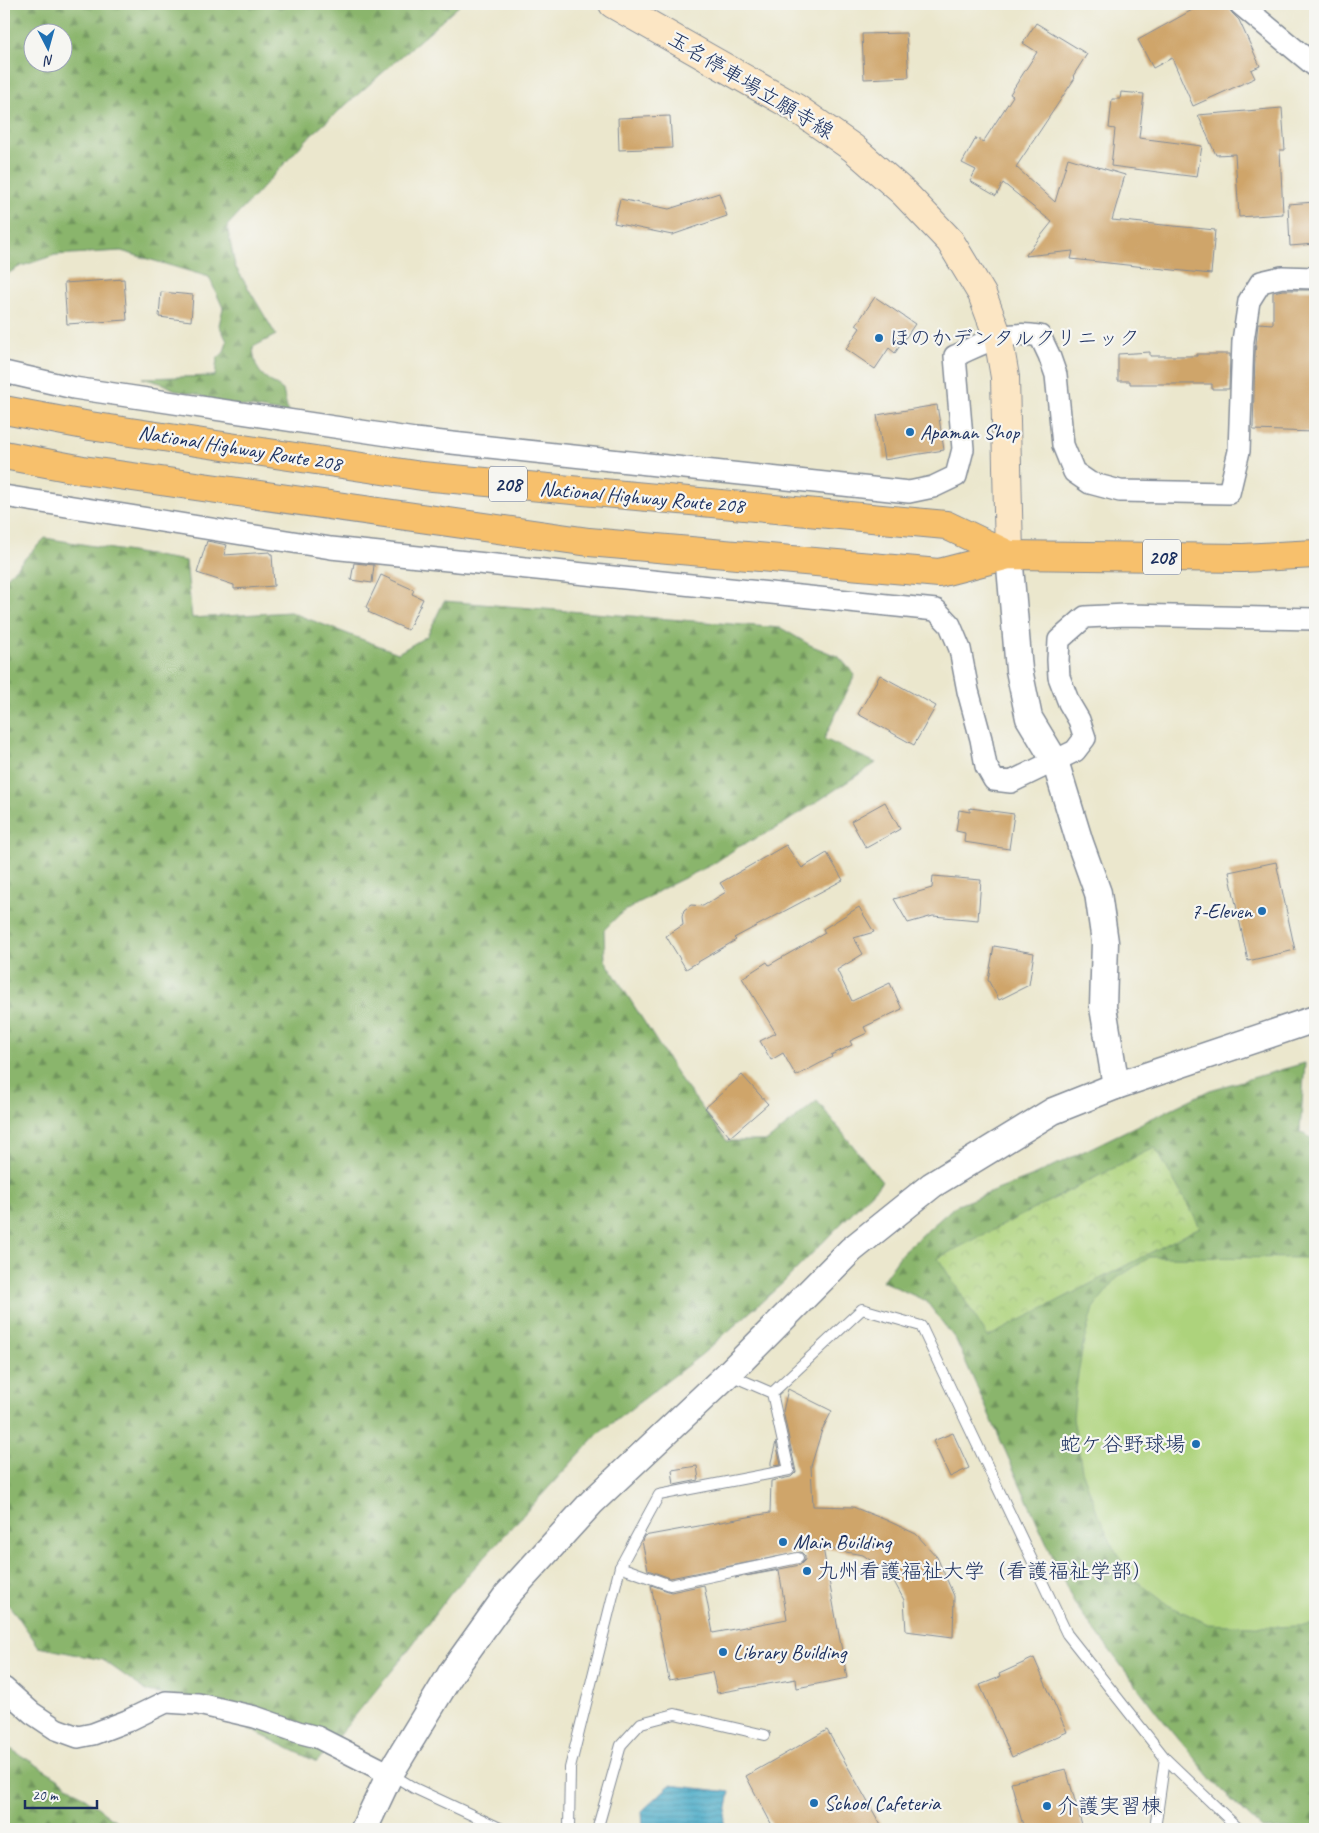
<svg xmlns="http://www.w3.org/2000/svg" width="1319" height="1833" font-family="Caveat,'Klee One',sans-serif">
<defs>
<pattern id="forest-firs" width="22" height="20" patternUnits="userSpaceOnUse" patternTransform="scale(1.25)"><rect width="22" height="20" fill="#8ab56c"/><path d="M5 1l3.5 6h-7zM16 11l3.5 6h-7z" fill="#70945c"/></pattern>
<pattern id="park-crowns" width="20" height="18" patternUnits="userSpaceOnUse" patternTransform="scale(1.25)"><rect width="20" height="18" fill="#add37c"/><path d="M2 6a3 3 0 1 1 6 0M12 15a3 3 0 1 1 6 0" fill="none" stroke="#94b56e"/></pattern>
<pattern id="water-rules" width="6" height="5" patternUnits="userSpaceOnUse" patternTransform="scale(1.25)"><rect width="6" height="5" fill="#47aac7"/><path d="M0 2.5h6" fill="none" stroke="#3a8ba5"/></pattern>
</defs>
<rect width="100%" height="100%" fill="#f6f6f2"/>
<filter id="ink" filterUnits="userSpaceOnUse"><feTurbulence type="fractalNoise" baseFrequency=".02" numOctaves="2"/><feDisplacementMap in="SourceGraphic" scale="10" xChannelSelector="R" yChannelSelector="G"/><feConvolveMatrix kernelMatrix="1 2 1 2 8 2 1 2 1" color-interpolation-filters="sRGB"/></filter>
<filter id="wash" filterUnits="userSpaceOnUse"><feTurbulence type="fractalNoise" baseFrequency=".0096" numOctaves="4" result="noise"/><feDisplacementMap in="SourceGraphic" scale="20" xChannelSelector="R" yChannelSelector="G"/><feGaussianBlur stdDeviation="1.12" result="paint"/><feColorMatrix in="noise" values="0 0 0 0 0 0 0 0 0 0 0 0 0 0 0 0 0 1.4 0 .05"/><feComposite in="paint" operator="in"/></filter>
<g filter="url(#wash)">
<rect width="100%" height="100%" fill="#ebe7cd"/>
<g fill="url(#forest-firs)" stroke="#527265" fill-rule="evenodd">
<path d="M 4,4 L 461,4 L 308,138 L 227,226 L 235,266 L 276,335 L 253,347 C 255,374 262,375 283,390 L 288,413 L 216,402 L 196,394 L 177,391 L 164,384 L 142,378 L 215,376 L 217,359 L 224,352 L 227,341 L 219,325 L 223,308 L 209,277 L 121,251 L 55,255 L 19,267 L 4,276 ZM 32,32 L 62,32 L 62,62 L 32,62 Z"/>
<path d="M 45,538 L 186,561 L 192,618 L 290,612 L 398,653 L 427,636 L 444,601 L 781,628 L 810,645 L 839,657 L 855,675 L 824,739 L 876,763 L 777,828 L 738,847 L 713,864 L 664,888 L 620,914 L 604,930 L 605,960 L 681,1080 L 727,1141 L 767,1141 L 817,1101 L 882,1182 L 784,1282 L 701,1355 L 598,1434 L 451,1593 L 400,1661 L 317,1762 L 189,1700 L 148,1692 L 103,1660 L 39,1647 L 16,1614 L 4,1600 L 4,580 Z"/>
<path d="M 1305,1063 L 1300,1132 L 1315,1140 L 1315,1829 L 1262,1829 L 1220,1789 L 1157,1713 L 1074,1603 L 1028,1502 L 956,1340 L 926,1301 L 882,1281 L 902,1253 L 955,1206 L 1031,1177 L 1210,1090 Z"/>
<path d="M 4,1745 L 58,1778 L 127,1829 L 4,1829 Z"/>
</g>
<path fill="url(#park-crowns)" stroke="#64816d" d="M 1155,1147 L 1200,1227 L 988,1337 L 938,1258 Z"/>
<path fill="#add37c" stroke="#64816d" d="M 1150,1257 L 1315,1258 L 1315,1625 L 1276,1627 L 1208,1624 L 1168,1605 L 1134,1579 L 1113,1547 L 1098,1514 L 1082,1470 L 1073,1418 L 1076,1387 L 1083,1345 L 1093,1308 L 1117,1278 Z"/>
<path fill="url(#water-rules)" stroke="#316c92" d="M 670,1785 L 730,1792 L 723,1829 L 643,1829 L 642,1811 Z"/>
<g id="blocks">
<g fill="#cfa56b">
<path d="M 1203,4 L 1228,4 L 1232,13 L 1239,20 L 1260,66 L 1251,70 L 1255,78 L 1193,106 L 1172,58 L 1153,68 L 1138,40 Z"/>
<path d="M 1036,23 L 1087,54 L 1073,76 L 1075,78 L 1016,167 L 1055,202 L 1068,158 L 1125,175 L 1112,220 L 1215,230 L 1211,274 L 1071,259 L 1073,251 L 1025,256 L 1052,222 L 1003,183 L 996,196 L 970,181 L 976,170 L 962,163 L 976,138 L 983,142 L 1013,96 L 1010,94 L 1037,52 L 1023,43 Z"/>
<path d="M 906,33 L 909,77 L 864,79 L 862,34 Z"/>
<path d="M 1121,92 L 1144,94 L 1139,138 L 1202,146 L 1197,177 L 1111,166 L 1115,129 L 1109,128 L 1112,99 L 1120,99 Z"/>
<path d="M 1282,108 L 1285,150 L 1280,150 L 1283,214 L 1239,217 L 1235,154 L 1216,155 L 1198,115 Z"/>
<path d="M 670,116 L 672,148 L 619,150 L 618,118 Z"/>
<path d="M 719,193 L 727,216 L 672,235 L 614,223 L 620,199 L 669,209 Z"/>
<path d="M 1315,202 L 1315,244 L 1290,246 L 1288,204 Z"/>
<path d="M 124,279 L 127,320 L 67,324 L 64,283 Z"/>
<path d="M 1283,290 L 1313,290 L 1313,326 L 1314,326 L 1311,405 L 1315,405 L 1314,432 L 1253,430 L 1255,354 L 1258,323 L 1273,324 L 1273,292 Z"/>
<path d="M 161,292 L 193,295 L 191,321 L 159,317 Z"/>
<path d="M 875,297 L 915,324 L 895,353 L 889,348 L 875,369 L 846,349 L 860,328 L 856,325 Z"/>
<path d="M 1150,352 L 1150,356 L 1197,356 L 1197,354 L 1230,354 L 1229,389 L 1212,389 L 1212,384 L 1130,384 L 1130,381 L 1118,381 L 1118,354 Z"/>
<path d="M 937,405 L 944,450 L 884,460 L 877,415 Z"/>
<path d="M 207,541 L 227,545 L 224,555 L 270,552 L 270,554 L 272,554 L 274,586 L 234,589 L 234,585 L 197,573 Z"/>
<path d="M 354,563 L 374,565 L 372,583 L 351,580 Z"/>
<path d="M 381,575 L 414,590 L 412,594 L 423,599 L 408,630 L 368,612 L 369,609 L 366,607 Z"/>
<path d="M 880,675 L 936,706 L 914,745 L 858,714 Z"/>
<path d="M 885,802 L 900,829 L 866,848 L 851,821 Z"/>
<path d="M 970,808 L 1014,814 L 1009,849 L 964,842 L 965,833 L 956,831 L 959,810 L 970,812 Z"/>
<path d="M 786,845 L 802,868 L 827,853 L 843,880 L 734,938 L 736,940 L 686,969 L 666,936 L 683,925 L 682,916 L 684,910 L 691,905 L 703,906 L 726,892 L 720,883 Z"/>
<path d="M 1276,862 L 1295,950 L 1248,961 L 1229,872 Z"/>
<path d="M 933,876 L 981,880 L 978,920 L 933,916 L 908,923 L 894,899 L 932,888 Z"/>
<path d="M 859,907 L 874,932 L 854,938 L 863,954 L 837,970 L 852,1001 L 890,983 L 902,1009 L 864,1027 L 867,1033 L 850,1041 L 852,1045 L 831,1055 L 832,1057 L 796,1076 L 783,1053 L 771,1060 L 760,1041 L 776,1033 L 742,978 L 767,962 L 769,965 L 825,933 L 823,929 Z"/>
<path d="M 994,946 L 1034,953 L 1029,985 L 999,1000 L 988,980 Z"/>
<path d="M 742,1075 L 768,1104 L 730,1137 L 705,1108 Z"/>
<path d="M 788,1389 L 832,1411 L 822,1430 L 811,1466 L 813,1506 L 853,1507 L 886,1520 L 916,1534 L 937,1557 L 954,1596 L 953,1637 L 906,1631 L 904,1600 L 890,1574 L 863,1555 L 823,1548 L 847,1678 L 797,1688 L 796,1679 L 717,1693 L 712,1672 L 669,1680 L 651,1585 L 671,1592 L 704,1585 L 713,1633 L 787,1619 L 779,1570 L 735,1578 L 800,1565 L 805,1560 L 805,1556 L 801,1552 L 670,1578 L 648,1570 L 642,1541 L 644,1536 L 770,1513 L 771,1481 L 791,1477 L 796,1472 L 783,1411 Z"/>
<path d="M 953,1433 L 969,1468 L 950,1477 L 933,1441 Z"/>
<path d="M 776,1442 L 781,1465 L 771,1466 L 771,1462 Z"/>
<path d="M 697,1466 L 699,1480 L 674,1485 L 672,1470 Z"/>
<path d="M 1034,1658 L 1067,1732 L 1012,1757 L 980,1685 L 1000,1677 L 999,1674 Z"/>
<path d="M 827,1730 L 883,1829 L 774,1829 L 746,1776 Z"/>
<path d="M 1066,1769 L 1083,1829 L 1024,1829 L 1011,1782 Z"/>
</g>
</g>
</g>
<g filter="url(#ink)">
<use href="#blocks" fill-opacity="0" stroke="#838b96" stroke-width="1"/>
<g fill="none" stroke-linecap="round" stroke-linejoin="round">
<defs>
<g id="service">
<path d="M 772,1393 L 862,1309 L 921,1326 L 1067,1634 L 1165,1758 L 1239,1829"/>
<path d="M 620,1567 L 670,1585 L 798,1558"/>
<path d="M 391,1774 L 414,1788 L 502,1829"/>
<path d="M 569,1829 L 570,1768 L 620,1567 L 659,1495 L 789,1470 L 772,1393 L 730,1375"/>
<path d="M 598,1829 L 599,1823 L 621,1745 L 641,1723 L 675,1714 L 765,1735"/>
<path d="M 1155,1829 L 1165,1758"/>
</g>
<g id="minor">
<path d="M 1240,4 L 1315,66"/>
<path d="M 4,372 L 74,388 L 415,439 L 909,492 L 933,487 L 956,476 L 963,449 L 955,356 C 986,342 1004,330 1040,336 L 1049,355 L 1056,375 L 1063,445 L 1074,472 L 1090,483 L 1120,491 L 1229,493 L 1239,451 L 1243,341 L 1249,301 L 1261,282 L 1282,277 L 1315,278"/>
<path d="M 4,496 L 331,548 L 936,610 L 950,625 L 960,649 L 968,691 L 981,739 L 986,766 L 994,780 L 1011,782 L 1075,751 L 1085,738 L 1079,720 L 1069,703 L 1059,677 L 1058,660 L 1059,640 L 1085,617 L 1126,615 L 1315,619"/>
<path d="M 4,1688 L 32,1713 L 56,1729 L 78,1737 L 93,1734 L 127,1721 L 166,1702 L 198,1704 L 255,1717 L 298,1732 L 317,1737 L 390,1774"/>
</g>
<g id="tertiary">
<path d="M 1009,555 L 1019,670 L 1029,718 L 1055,761 L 1080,843 L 1098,893 L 1105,942 L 1103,1007 L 1116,1086"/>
<path d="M 364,1829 L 390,1774 L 452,1672 L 507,1595 L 592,1502 L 728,1374 L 851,1250 L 932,1185 L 1053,1111 L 1116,1086 L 1315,1019"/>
</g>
<path id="secondary" d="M 613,4 L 796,108 L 853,148 L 904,193 L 950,241 L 982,294 L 998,337 L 1005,377 L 1009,555"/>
<g id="trunk">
<path d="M 4,410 L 90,426 L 422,476 L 946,525 L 1009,555"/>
<path d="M 4,455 L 83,470 L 589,542 L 939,573 L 1009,555 L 1243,558 L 1315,554"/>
</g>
</defs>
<use href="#service" stroke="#838b96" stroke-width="12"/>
<use href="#minor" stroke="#838b96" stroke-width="24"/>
<use href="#tertiary" stroke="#838b96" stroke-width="29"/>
<use href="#secondary" stroke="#838b96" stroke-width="30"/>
<use href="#trunk" stroke="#838b96" stroke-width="30"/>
<use href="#service" stroke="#fff" stroke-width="10"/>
<use href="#minor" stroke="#fff" stroke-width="21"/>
<use href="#tertiary" stroke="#fff" stroke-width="26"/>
<use href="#secondary" stroke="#fce6c4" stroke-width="28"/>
<use href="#trunk" stroke="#f7c06c" stroke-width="28"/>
</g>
</g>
<g fill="#1f6fb2" stroke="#f6f6f2" stroke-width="2">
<circle cx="879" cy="338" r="5"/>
<circle cx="910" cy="432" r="5"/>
<circle cx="1262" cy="911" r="5"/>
<circle cx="1196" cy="1444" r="5"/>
<circle cx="783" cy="1542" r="5"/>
<circle cx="807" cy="1571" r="5"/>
<circle cx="723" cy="1652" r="5"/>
<circle cx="814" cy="1803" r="5"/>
<circle cx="1047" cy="1806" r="5"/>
</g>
<g text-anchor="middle" stroke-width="4.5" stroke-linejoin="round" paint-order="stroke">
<g fill="#f6f6f2" stroke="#5d6b8a" stroke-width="1">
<rect x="489" y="466.5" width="38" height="35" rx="4"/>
<rect x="1143" y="539.5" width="38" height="35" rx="4"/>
</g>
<g font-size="20" font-weight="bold" fill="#1b2f5e">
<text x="508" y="491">208</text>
<text x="1162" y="564">208</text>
</g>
<g font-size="21" fill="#1b2f5e" stroke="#f6f6f2">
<text transform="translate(751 85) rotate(31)" y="7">玉名停車場立願寺線</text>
<text transform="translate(240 448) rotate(9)" y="7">National Highway Route 208</text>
<text transform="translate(642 497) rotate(5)" y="7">National Highway Route 208</text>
</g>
<g font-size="21" fill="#1b2f5e" stroke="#f6f6f2" text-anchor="start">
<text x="889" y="345">ほのかデンタルクリニック</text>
<text x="920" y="439">Apaman Shop</text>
<text x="1252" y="918" text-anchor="end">7-Eleven</text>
<text x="1186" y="1451" text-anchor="end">蛇ケ谷野球場</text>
<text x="793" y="1549">Main Building</text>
<text x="817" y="1578">九州看護福祉大学（看護福祉学部）</text>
<text x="733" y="1659">Library Building</text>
<text x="824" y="1810">School Cafeteria</text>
<text x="1057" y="1813">介護実習棟</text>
</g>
</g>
<rect width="1319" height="1833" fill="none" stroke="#f6f6f2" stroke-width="20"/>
<g transform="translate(48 48) rotate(174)"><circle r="24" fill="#f6f6f2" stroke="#9ea6b7"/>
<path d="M0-4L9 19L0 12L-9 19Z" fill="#1f6fb2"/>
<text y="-8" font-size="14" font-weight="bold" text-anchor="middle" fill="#1b2f5e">N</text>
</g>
<path d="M25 1800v8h72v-8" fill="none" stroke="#1b2f5e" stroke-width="2.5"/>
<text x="32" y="1800" font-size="15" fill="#1b2f5e" stroke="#f6f6f2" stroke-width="4" paint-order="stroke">20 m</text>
</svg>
